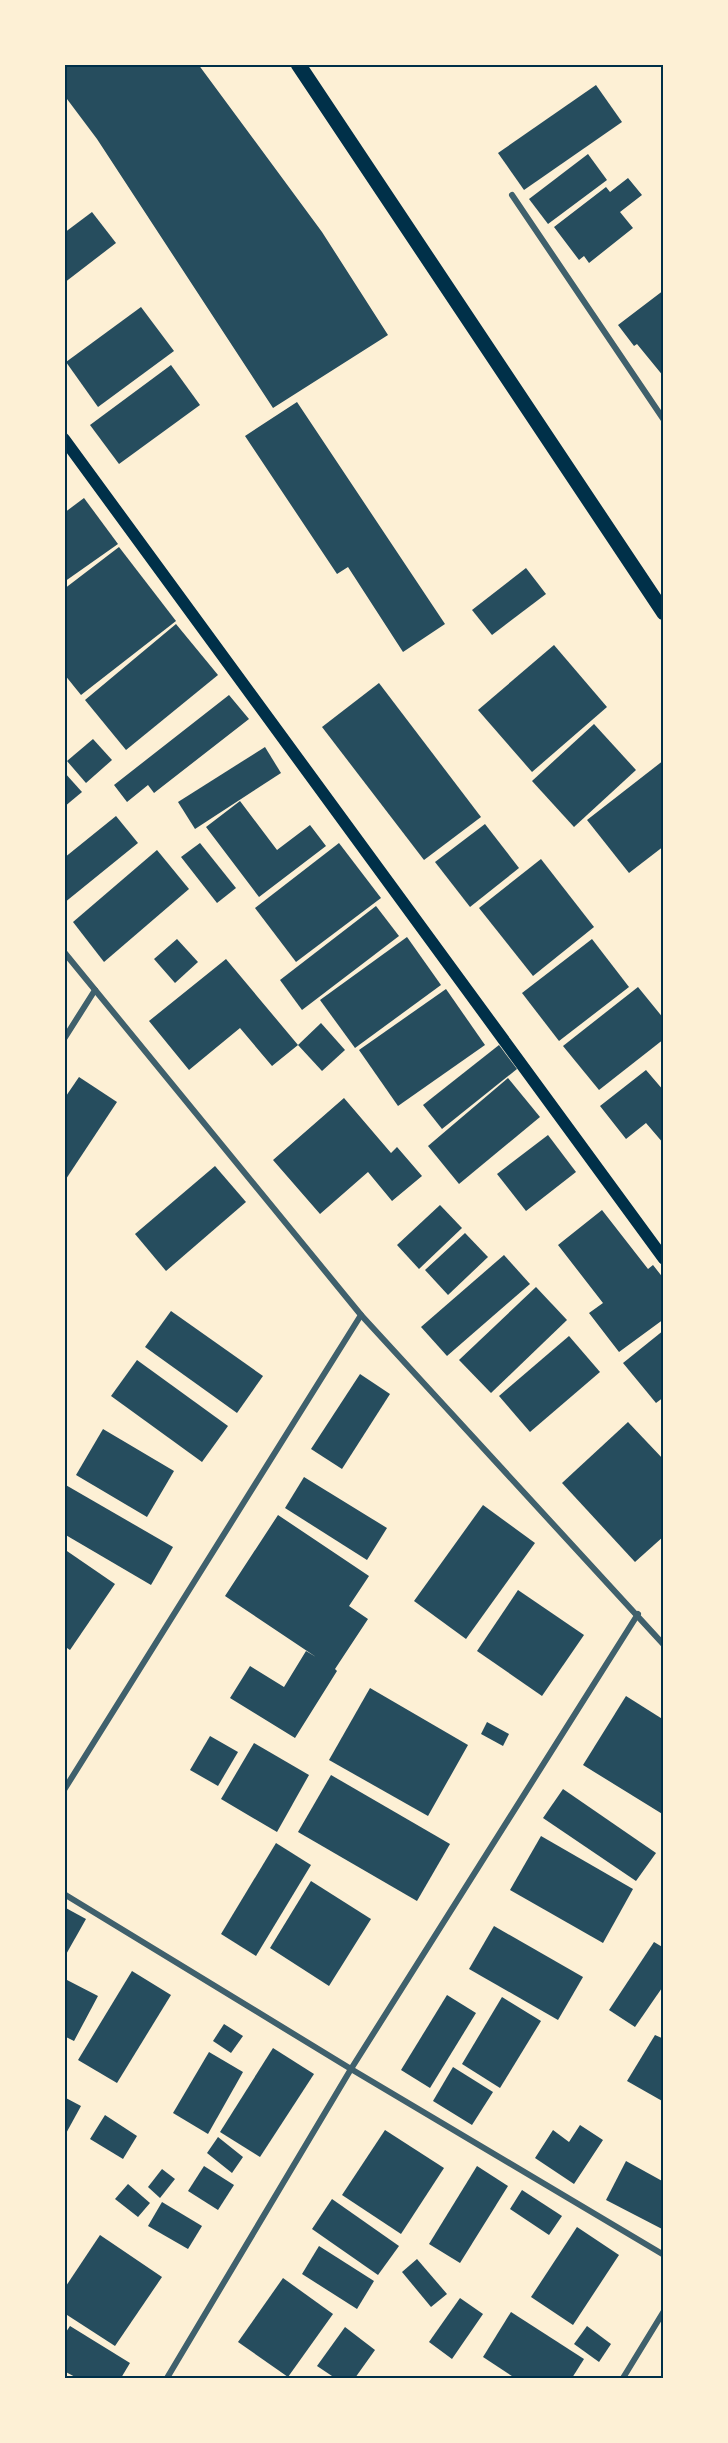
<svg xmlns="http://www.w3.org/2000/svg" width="728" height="2443" font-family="Overpass,sans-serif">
<rect width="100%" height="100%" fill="#fdf0d5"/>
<g fill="#264d5e">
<path d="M 64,64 L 198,64 L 322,232 L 388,335 L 273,408 L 97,139 L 64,95 Z"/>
<path d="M 596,85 L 622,122 L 524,190 L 498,153 Z"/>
<path d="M 588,154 L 607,180 L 548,224 L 529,199 Z"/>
<path d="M 628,178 L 642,195 L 620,212 L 633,228 L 589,263 L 584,256 L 579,260 L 554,227 L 606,187 L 610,192 Z"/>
<path d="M 92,212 L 116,243 L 64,283 L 64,233 Z"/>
<path d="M 664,290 L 664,377 L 637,344 L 634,346 L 618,325 Z"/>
<path d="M 141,307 L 174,351 L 98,407 L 66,362 Z"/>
<path d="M 171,365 L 200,405 L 119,464 L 90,425 Z"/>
<path d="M 297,402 L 445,624 L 403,652 L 348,567 L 337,574 L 245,436 Z"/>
<path d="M 84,498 L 118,544 L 64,582 L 64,513 Z"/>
<path d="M 119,547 L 176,621 L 81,695 L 64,674 L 64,589 Z"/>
<path d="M 526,568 L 546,594 L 492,635 L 472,610 Z"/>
<path d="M 176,624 L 218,675 L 126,750 L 85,700 Z"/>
<path d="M 554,645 L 607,707 L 532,772 L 478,710 Z"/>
<path d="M 379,683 L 481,817 L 424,860 L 322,727 Z"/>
<path d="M 229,695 L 249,719 L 154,793 L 148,785 L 127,802 L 114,785 Z"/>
<path d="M 594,724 L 636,770 L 574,827 L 532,781 Z"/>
<path d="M 93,739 L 112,760 L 86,783 L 67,761 Z"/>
<path d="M 265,747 L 281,773 L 195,829 L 178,802 Z"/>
<path d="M 664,760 L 664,846 L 629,873 L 587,820 Z"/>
<path d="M 64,772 L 82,792 L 64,807 Z"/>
<path d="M 240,801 L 277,850 L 310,825 L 326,846 L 259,897 L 206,827 Z"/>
<path d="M 116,816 L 138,843 L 64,903 L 64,858 Z"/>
<path d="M 485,824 L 519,868 L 470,907 L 435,862 Z"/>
<path d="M 200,843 L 236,888 L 217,903 L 181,857 Z"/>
<path d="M 339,843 L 381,898 L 296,962 L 255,908 Z"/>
<path d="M 157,850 L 189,889 L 104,962 L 73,922 Z"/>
<path d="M 541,859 L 594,927 L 533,976 L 479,908 Z"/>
<path d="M 376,906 L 399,936 L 302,1010 L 280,980 Z"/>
<path d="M 407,937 L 441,985 L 355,1048 L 320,1000 Z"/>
<path d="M 177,939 L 198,962 L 175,983 L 154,959 Z"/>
<path d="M 592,939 L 629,987 L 559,1041 L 522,993 Z"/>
<path d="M 226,959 L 298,1045 L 272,1066 L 240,1028 L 189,1070 L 149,1021 Z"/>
<path d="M 638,987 L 664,1019 L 664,1039 L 599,1090 L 563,1046 Z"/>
<path d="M 446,989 L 485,1045 L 398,1106 L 359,1050 Z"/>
<path d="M 321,1023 L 345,1050 L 322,1071 L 298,1045 Z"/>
<path d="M 499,1045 L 517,1069 L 442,1129 L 423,1105 Z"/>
<path d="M 646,1070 L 664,1091 L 664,1144 L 646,1123 L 626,1139 L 600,1106 Z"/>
<path d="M 79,1077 L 117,1102 L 64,1182 L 64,1099 Z"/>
<path d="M 508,1078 L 540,1117 L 459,1184 L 428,1146 Z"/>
<path d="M 344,1098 L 391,1153 L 397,1147 L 422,1176 L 392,1201 L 368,1172 L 320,1214 L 273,1160 Z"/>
<path d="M 548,1135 L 576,1172 L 526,1211 L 497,1174 Z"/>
<path d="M 215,1166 L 246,1202 L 166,1271 L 135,1234 Z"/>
<path d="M 440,1205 L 462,1228 L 419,1269 L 397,1245 Z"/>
<path d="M 602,1210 L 648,1269 L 653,1265 L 664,1279 L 664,1319 L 619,1352 L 589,1313 L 603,1303 L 558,1245 Z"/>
<path d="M 465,1233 L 488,1257 L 448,1295 L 425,1270 Z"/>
<path d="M 504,1255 L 530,1284 L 447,1356 L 421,1327 Z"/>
<path d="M 536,1287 L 567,1320 L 491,1393 L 459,1360 Z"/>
<path d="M 171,1311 L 263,1376 L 237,1413 L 145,1347 Z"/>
<path d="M 664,1330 L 664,1397 L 656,1403 L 623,1363 Z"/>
<path d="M 569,1336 L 600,1372 L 530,1432 L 499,1396 Z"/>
<path d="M 137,1360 L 228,1426 L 202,1462 L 111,1396 Z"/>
<path d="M 360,1374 L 390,1394 L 342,1469 L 311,1449 Z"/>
<path d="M 628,1422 L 664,1460 L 664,1536 L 635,1562 L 562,1483 Z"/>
<path d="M 103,1429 L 174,1471 L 147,1517 L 76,1475 Z"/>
<path d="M 304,1477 L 387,1528 L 367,1560 L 285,1508 Z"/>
<path d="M 64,1484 L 173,1547 L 151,1585 L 64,1534 Z"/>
<path d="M 483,1505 L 535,1543 L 466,1639 L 414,1601 Z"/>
<path d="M 278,1515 L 369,1576 L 349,1606 L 368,1619 L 335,1669 L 337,1671 L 295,1738 L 230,1698 L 250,1666 L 284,1687 L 306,1651 L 316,1657 L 225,1596 Z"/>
<path d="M 64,1549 L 115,1584 L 70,1650 L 64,1646 Z"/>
<path d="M 518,1590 L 584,1635 L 542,1696 L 477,1651 Z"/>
<path d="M 370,1688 L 468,1745 L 428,1816 L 329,1760 Z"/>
<path d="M 626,1696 L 664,1720 L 664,1815 L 583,1765 Z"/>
<path d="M 487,1722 L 509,1734 L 503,1746 L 481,1734 Z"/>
<path d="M 210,1736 L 238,1752 L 218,1786 L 190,1770 Z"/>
<path d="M 254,1743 L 309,1775 L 277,1832 L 221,1799 Z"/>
<path d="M 331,1775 L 450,1844 L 417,1901 L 298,1832 Z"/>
<path d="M 563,1789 L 656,1853 L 636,1881 L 543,1818 Z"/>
<path d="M 541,1836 L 633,1889 L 603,1943 L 510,1890 Z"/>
<path d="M 276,1843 L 311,1865 L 256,1956 L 221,1934 Z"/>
<path d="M 311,1881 L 371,1919 L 329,1986 L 270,1948 Z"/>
<path d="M 64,1907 L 86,1919 L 64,1958 Z"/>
<path d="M 494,1926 L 583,1977 L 558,2020 L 469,1969 Z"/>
<path d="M 654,1942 L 664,1948 L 664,1985 L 635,2027 L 609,2010 Z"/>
<path d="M 132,1971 L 171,1995 L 117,2083 L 78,2060 Z"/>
<path d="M 67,1980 L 98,1996 L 74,2041 L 64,2036 L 64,1985 Z"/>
<path d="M 447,1995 L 476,2013 L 430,2088 L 401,2070 Z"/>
<path d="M 502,1997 L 541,2021 L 500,2088 L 462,2064 Z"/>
<path d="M 224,2024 L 243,2036 L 231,2053 L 213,2041 Z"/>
<path d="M 655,2035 L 664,2039 L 664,2102 L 627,2081 Z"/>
<path d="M 273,2048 L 314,2074 L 260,2157 L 220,2132 Z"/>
<path d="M 209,2052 L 243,2072 L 208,2134 L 173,2113 Z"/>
<path d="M 453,2067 L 493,2092 L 472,2125 L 433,2101 Z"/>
<path d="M 64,2097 L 81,2106 L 64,2137 Z"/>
<path d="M 105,2115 L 137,2136 L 123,2159 L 90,2139 Z"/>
<path d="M 580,2125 L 603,2140 L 574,2184 L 535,2158 L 553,2130 L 569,2142 Z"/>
<path d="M 385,2130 L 444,2168 L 401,2234 L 342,2195 Z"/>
<path d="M 218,2137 L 243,2157 L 232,2173 L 207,2153 Z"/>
<path d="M 626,2161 L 664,2182 L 664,2230 L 606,2200 Z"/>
<path d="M 204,2166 L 234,2185 L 218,2210 L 188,2191 Z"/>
<path d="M 477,2166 L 508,2186 L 460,2263 L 429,2244 Z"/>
<path d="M 162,2169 L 175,2179 L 160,2198 L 148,2187 Z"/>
<path d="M 128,2184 L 150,2203 L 138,2217 L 115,2199 Z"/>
<path d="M 522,2190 L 562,2216 L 549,2235 L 510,2209 Z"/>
<path d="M 332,2199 L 399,2246 L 378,2275 L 312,2229 Z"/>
<path d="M 162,2202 L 202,2226 L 188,2249 L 148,2226 Z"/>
<path d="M 577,2227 L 619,2255 L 573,2325 L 531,2297 Z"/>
<path d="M 100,2235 L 162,2277 L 115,2346 L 64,2313 L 64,2289 Z"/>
<path d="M 319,2246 L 374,2281 L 357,2309 L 302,2274 Z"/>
<path d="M 417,2259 L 447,2294 L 431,2307 L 402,2272 Z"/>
<path d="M 283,2278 L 333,2314 L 288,2377 L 238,2342 Z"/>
<path d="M 460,2298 L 483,2314 L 452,2359 L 429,2342 Z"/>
<path d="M 511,2312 L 584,2359 L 572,2378 L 515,2378 L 483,2357 Z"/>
<path d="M 70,2326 L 130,2363 L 121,2378 L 77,2378 L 64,2371 L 64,2335 Z"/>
<path d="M 587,2326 L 611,2344 L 599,2362 L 574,2344 Z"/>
<path d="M 345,2327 L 375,2350 L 355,2378 L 335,2378 L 317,2366 Z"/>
</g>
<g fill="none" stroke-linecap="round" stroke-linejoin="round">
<g stroke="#3f606c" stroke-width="6">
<path d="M 512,195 L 664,420"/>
<path d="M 64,952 L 361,1315 L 664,1645"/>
<path d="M 64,1039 L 95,990"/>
<path d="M 64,1790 L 361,1315"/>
<path d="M 64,1894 L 351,2069 L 664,2255"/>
<path d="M 167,2378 L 351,2069 L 638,1614"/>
<path d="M 623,2378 L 664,2311"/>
</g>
<path stroke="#003049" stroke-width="12" d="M 64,439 L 664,1259"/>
<path stroke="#003049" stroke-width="15" d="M 298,64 L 664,613"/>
</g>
<rect width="728" height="2443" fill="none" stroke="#fdf0d5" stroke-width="132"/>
<rect x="66" y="66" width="596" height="2311" fill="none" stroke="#003049" stroke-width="2"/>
</svg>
